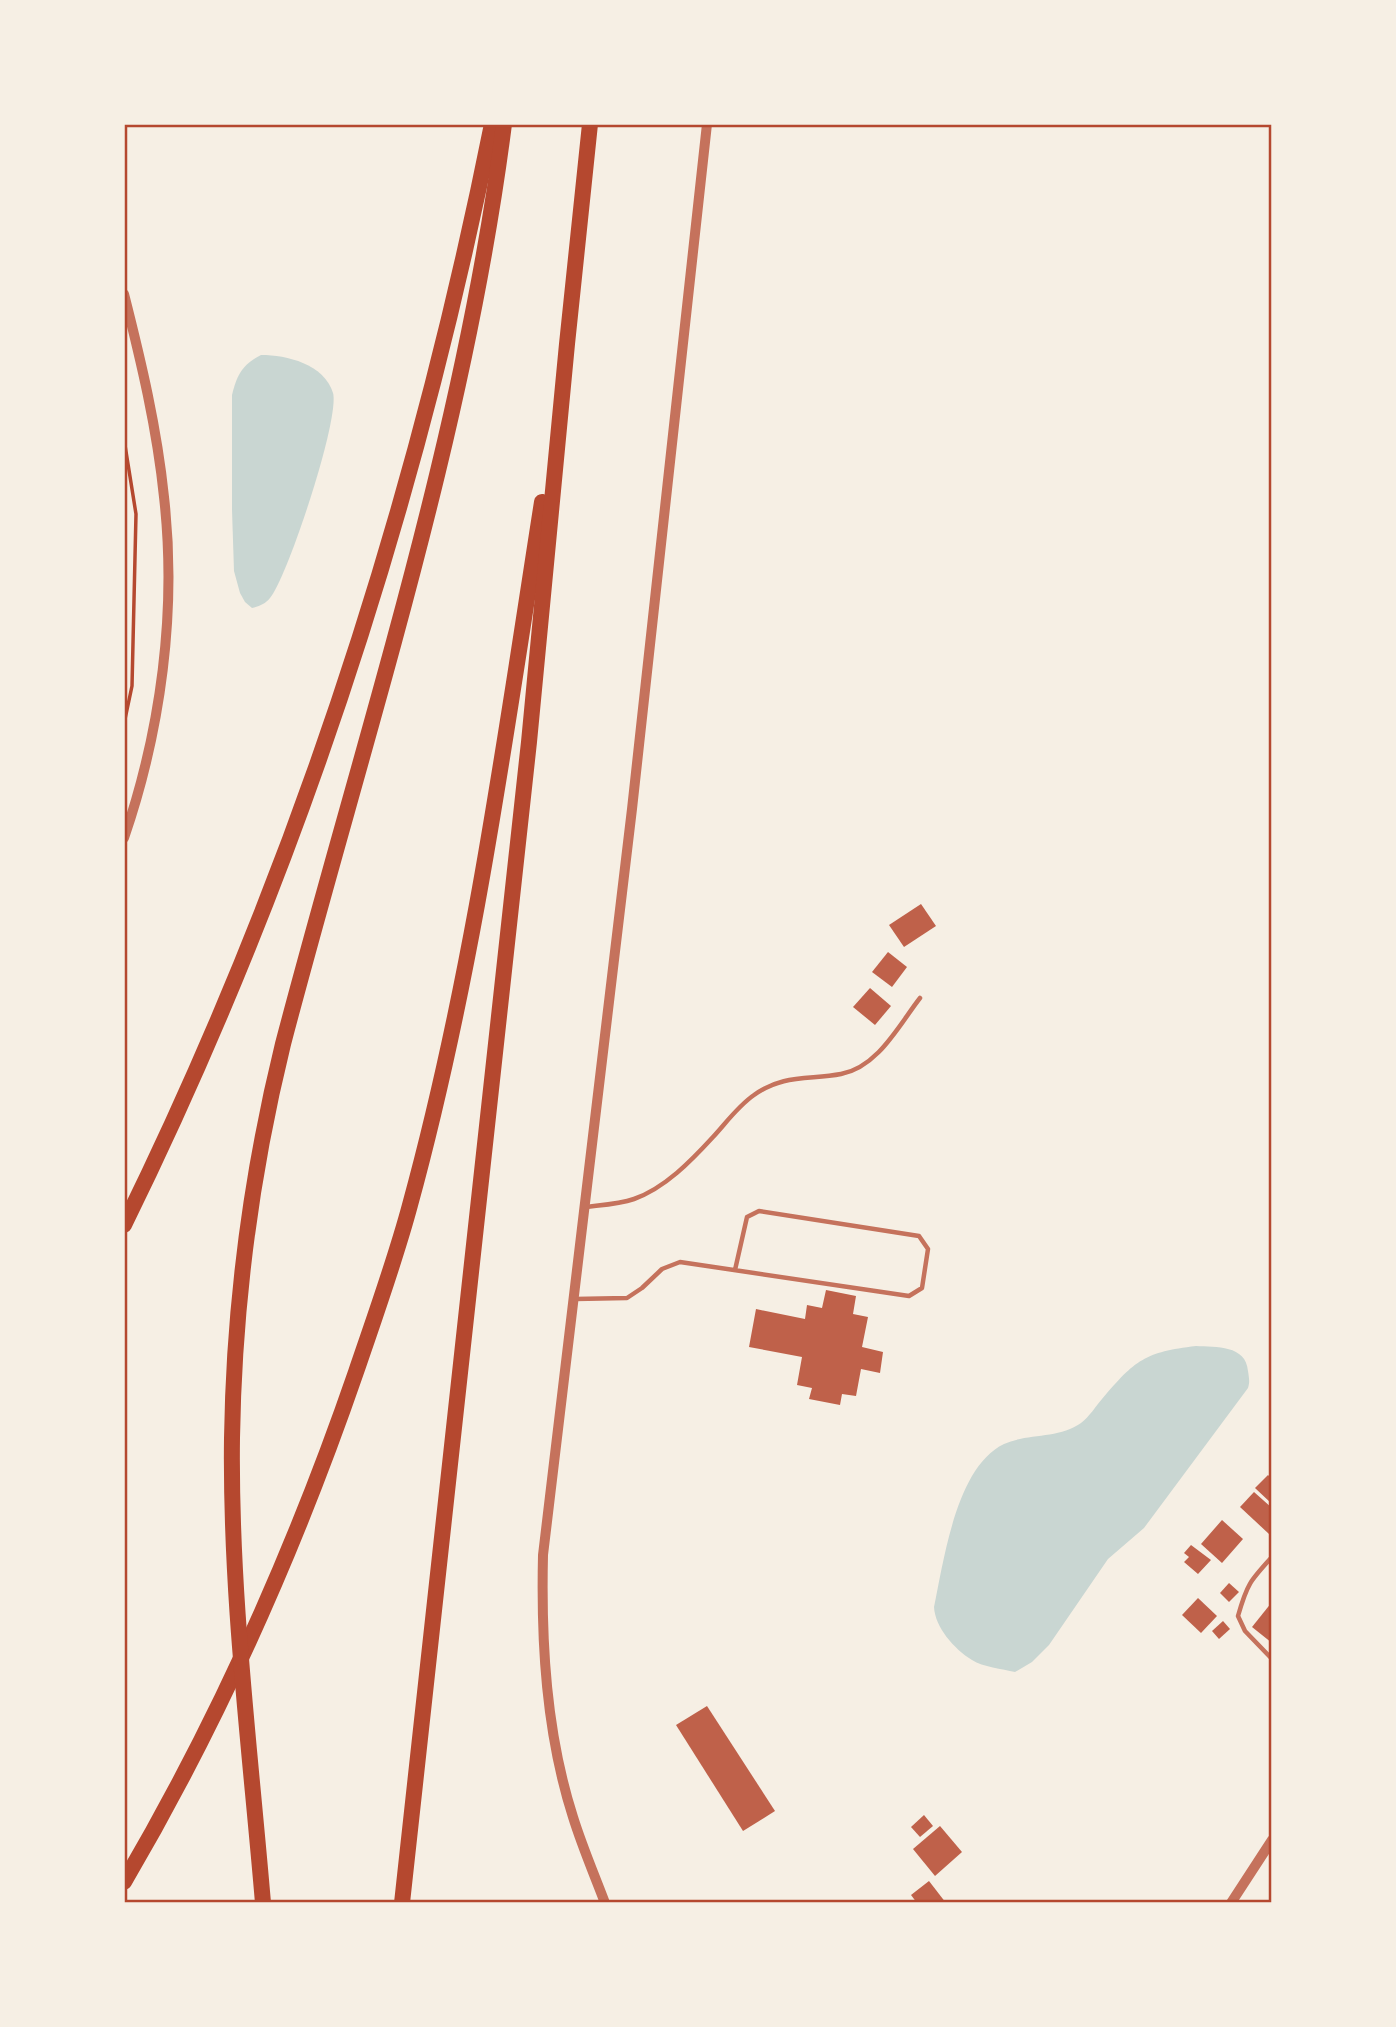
<svg xmlns="http://www.w3.org/2000/svg" width="1396" height="2027" font-family="'Open Sans',sans-serif">
<rect width="100%" height="100%" fill="#f6efe4"/>
<g fill="#c9d6d2">
<path d="M 261,355 C 287,355 324,364 333,393 C 340,418 288,576 270,598 C 265,604 260,606 252,608 L 245,602 L 240,593 L 234,571 L 232,510 L 232,395 C 237,375 242,365 261,355 Z"/>
<path d="M 1196,1346 C 1216,1347 1246,1345 1248,1371 C 1249,1378 1250,1382 1248,1388 L 1144,1528 L 1108,1559 L 1049,1645 L 1032,1662 L 1015,1672 C 1002,1669 983,1667 972,1660 C 954,1649 935,1627 934,1607 C 944,1560 956,1467 1004,1444 C 1028,1433 1059,1439 1081,1423 C 1089,1417 1096,1406 1102,1399 C 1135,1360 1145,1352 1196,1346 Z"/>
</g>
<g fill="#bf614a">
<path d="M 921,904 L 936,926 L 904,947 L 889,925 Z"/>
<path d="M 888,952 L 907,967 L 892,987 L 872,972 Z"/>
<path d="M 870,988 L 891,1006 L 875,1025 L 853,1007 Z"/>
<path d="M 826,1290 L 856,1296 L 853,1314 L 868,1317 L 862,1347 L 883,1352 L 880,1373 L 861,1369 L 856,1396 L 842,1394 L 840,1405 L 809,1399 L 812,1388 L 797,1385 L 802,1357 L 749,1347 L 756,1309 L 805,1319 L 807,1305 L 822,1308 Z"/>
<path d="M 1268,1475 L 1272,1479 L 1272,1504 L 1255,1488 Z"/>
<path d="M 1254,1492 L 1272,1508 L 1272,1531 L 1269,1534 L 1240,1507 Z"/>
<path d="M 1222,1520 L 1243,1539 L 1222,1563 L 1201,1544 Z"/>
<path d="M 1191,1545 L 1211,1560 L 1198,1574 L 1184,1562 L 1189,1557 L 1184,1553 Z"/>
<path d="M 1229,1583 L 1239,1592 L 1229,1602 L 1220,1593 Z"/>
<path d="M 1198,1598 L 1217,1616 L 1201,1633 L 1182,1615 Z"/>
<path d="M 1272,1602 L 1272,1643 L 1252,1627 Z"/>
<path d="M 1223,1621 L 1230,1629 L 1219,1639 L 1212,1631 Z"/>
<path d="M 707,1706 L 775,1811 L 743,1831 L 676,1725 Z"/>
<path d="M 924,1815 L 933,1826 L 920,1837 L 911,1827 Z"/>
<path d="M 940,1826 L 962,1852 L 935,1876 L 913,1849 Z"/>
<path d="M 929,1881 L 946,1903 L 917,1903 L 911,1895 Z"/>
</g>
<g fill="none" stroke-linecap="round" stroke-linejoin="round">
<path stroke="#b5482f" stroke-width="3.5" d="M 124,439 L 136,514 L 132,686 L 124,724"/>
<g stroke="#c5725c" stroke-width="4.5">
<path d="M 586,1207 C 602,1205 619,1204 634,1199 C 665,1188 691,1161 713,1137 C 726,1123 738,1106 754,1095 C 783,1074 809,1080 841,1074 C 878,1067 899,1025 920,998"/>
<path d="M 575,1299 L 627,1298 L 642,1288 L 662,1269 L 680,1262 L 909,1296 L 922,1288 L 928,1249 L 919,1236 L 759,1211 L 747,1217 L 735,1270"/>
<path d="M 1272,1557 C 1250,1581 1247,1584 1238,1616 L 1245,1631 L 1272,1659"/>
</g>
<g stroke="#c5725c" stroke-width="10">
<path d="M 124,294 C 141,361 157,428 164,497 C 177,611 161,730 124,838"/>
<path d="M 605,1903 C 594,1874 582,1846 573,1817 C 546,1733 541,1642 543,1555 L 632,809 L 707,124"/>
<path d="M 1231,1903 L 1272,1840"/>
</g>
<g stroke="#b5482f" stroke-width="16">
<path d="M 124,1225 C 295,877 416,504 492,124"/>
<path d="M 124,1882 C 219,1720 295,1549 356,1372 C 375,1316 395,1261 410,1205 C 473,975 505,738 542,502"/>
<path d="M 263,1903 C 250,1748 230,1593 232,1438 C 234,1304 251,1174 283,1044 C 363,739 464,438 504,124"/>
<path d="M 402,1903 L 529,742 L 567,344 L 590,124"/>
</g>
</g>
<rect width="1396" height="2027" fill="none" stroke="#f6efe4" stroke-width="252"/>
<rect x="126" y="126" width="1144" height="1775" fill="none" stroke="#b5482f" stroke-width="2.5"/>
</svg>
